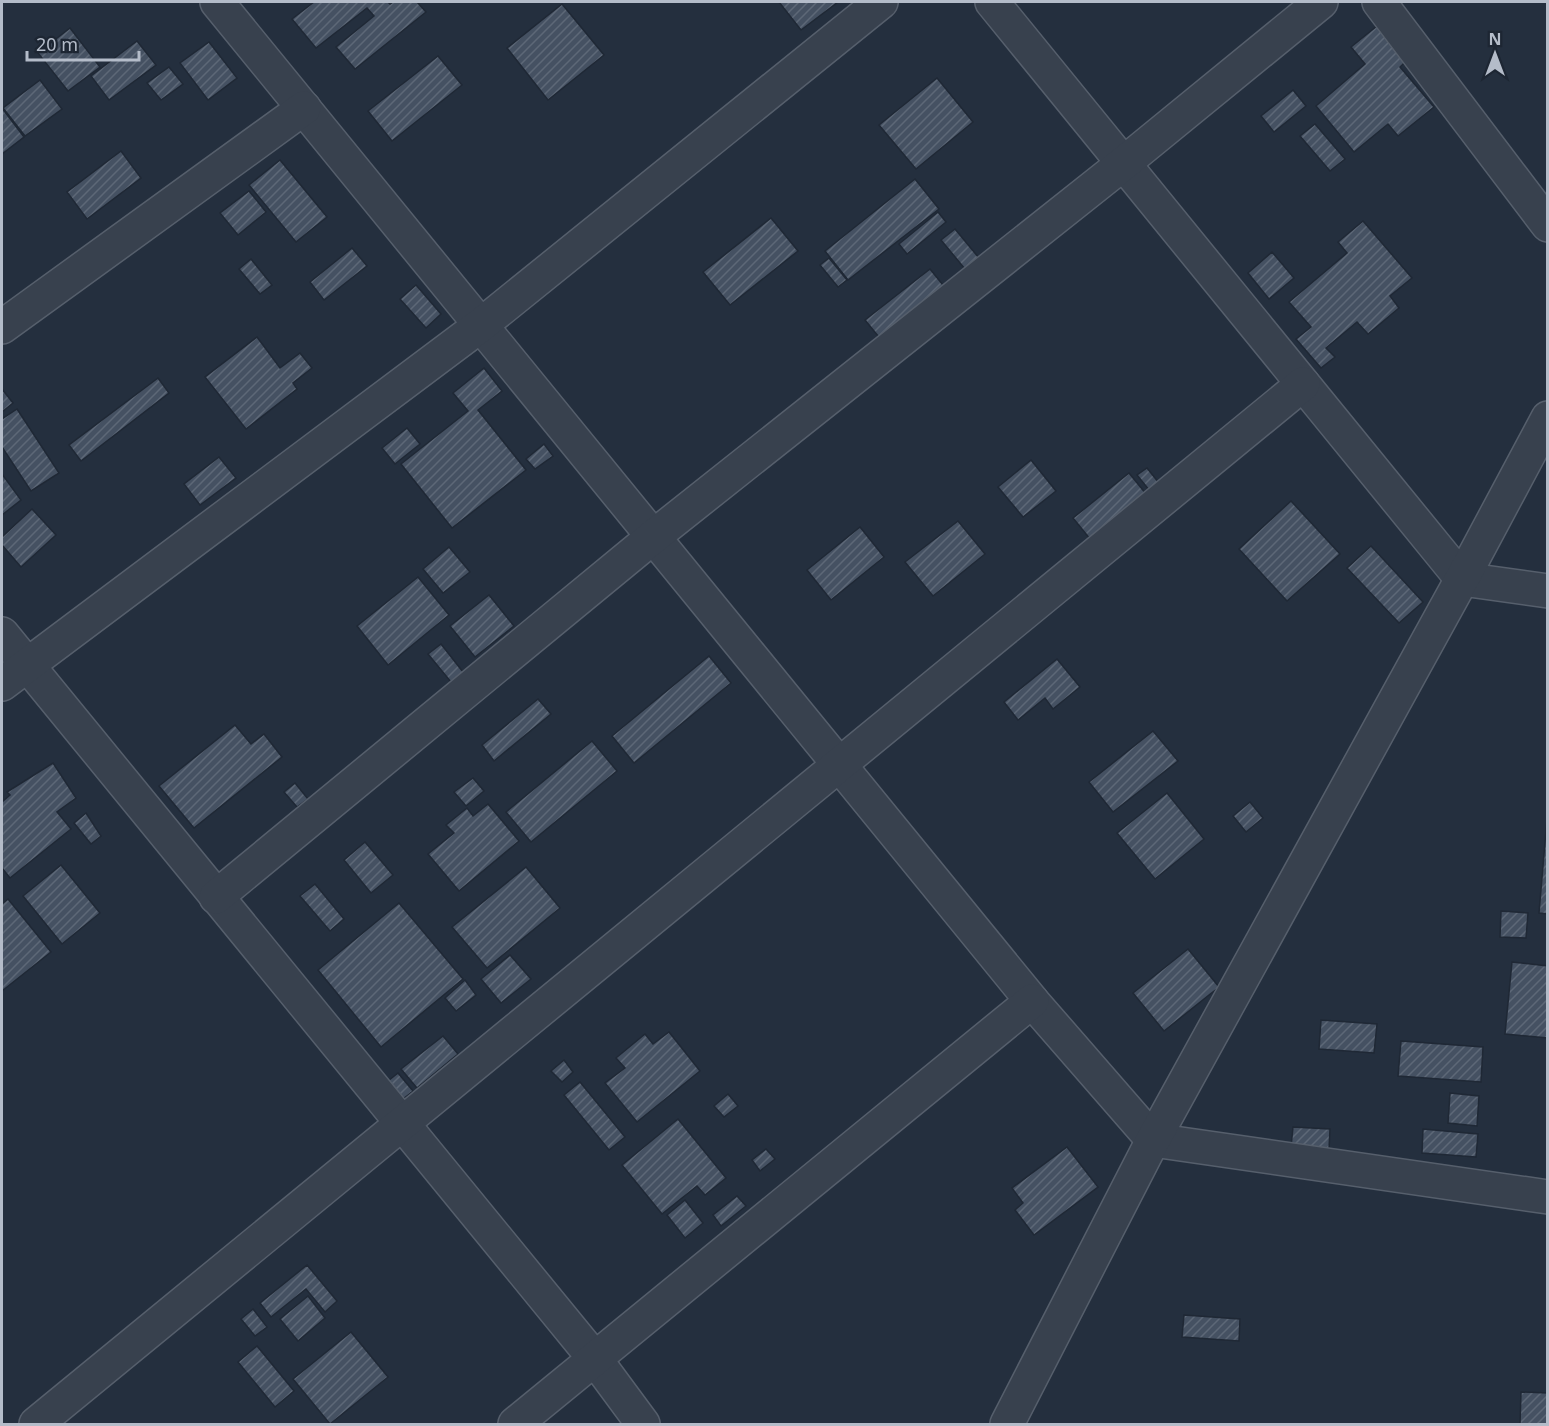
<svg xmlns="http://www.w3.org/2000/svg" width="1549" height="1426" font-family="'Noto Sans',sans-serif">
<defs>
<pattern id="building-hatch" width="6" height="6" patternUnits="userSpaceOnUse" patternTransform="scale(1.5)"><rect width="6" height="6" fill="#455162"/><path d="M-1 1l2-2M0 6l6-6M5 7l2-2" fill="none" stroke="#5d6877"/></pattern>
</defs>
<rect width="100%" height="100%" fill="#242f3e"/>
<g fill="url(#building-hatch)" stroke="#1f2835" stroke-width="1.5">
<path d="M 314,2 L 388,2 L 390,4 L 393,2 L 417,2 L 426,12 L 355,69 L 336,47 L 374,16 L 367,8 L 316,48 L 292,19 Z"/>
<path d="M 779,2 L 838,2 L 801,30 Z"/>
<path d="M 562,4 L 604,55 L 548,100 L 507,48 Z"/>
<path d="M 1377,26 L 1406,61 L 1400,67 L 1434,107 L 1398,136 L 1388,124 L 1354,152 L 1316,106 L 1365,64 L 1351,47 Z"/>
<path d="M 70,28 L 100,67 L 68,91 L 38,53 Z"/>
<path d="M 137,41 L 156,65 L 109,100 L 91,76 Z"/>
<path d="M 209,42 L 237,78 L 208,100 L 180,63 Z"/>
<path d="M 438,56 L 462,85 L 392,141 L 368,111 Z"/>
<path d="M 169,67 L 183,84 L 161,100 L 147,83 Z"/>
<path d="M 937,78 L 973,122 L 916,169 L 879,125 Z"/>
<path d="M 40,80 L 62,109 L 25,136 L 3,108 Z"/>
<path d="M 1293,90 L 1306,106 L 1274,132 L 1261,116 Z"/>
<path d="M 2,108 L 24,137 L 2,154 Z"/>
<path d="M 1315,124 L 1345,159 L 1330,171 L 1300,136 Z"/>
<path d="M 121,151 L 141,178 L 87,219 L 67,192 Z"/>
<path d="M 280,160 L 327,217 L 296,242 L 249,185 Z"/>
<path d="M 915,179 L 939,209 L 848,280 L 825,251 Z"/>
<path d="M 249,191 L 266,212 L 238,235 L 220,213 Z"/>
<path d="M 938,212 L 946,222 L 907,254 L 899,244 Z"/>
<path d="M 771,218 L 798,251 L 730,305 L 703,272 Z"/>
<path d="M 1363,221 L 1412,278 L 1390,296 L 1399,308 L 1368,334 L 1357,322 L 1326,348 L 1335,357 L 1321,368 L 1296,339 L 1311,327 L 1289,302 L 1347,253 L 1338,242 Z"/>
<path d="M 955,229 L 979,258 L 965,269 L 941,240 Z"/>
<path d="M 352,248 L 367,266 L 324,300 L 310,282 Z"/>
<path d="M 1272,252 L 1294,278 L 1269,299 L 1248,273 Z"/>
<path d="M 829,258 L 847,280 L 838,287 L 820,265 Z"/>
<path d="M 251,259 L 272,285 L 260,294 L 239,269 Z"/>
<path d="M 930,269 L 947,290 L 883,342 L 865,320 Z"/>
<path d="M 416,285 L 441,314 L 426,328 L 400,299 Z"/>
<path d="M 257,337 L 280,368 L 300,353 L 312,368 L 293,383 L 297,389 L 246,429 L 205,377 Z"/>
<path d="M 484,368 L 502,391 L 478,410 L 526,470 L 452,528 L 401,464 L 468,411 L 453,393 Z"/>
<path d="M 158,378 L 169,393 L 81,461 L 69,445 Z"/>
<path d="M 2,389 L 13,403 L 2,412 Z"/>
<path d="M 17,409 L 59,473 L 31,491 L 2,447 L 2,419 Z"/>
<path d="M 407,428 L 420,444 L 395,464 L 382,448 Z"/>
<path d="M 544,444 L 553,456 L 535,469 L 526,459 Z"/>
<path d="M 219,457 L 236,478 L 200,505 L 184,484 Z"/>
<path d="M 1031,460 L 1056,491 L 1023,517 L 998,487 Z"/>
<path d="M 1147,468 L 1163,488 L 1154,496 L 1137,475 Z"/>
<path d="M 1129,473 L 1151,500 L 1095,545 L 1073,518 Z"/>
<path d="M 2,474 L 21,500 L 2,515 Z"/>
<path d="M 1291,501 L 1340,554 L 1287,601 L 1239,549 Z"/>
<path d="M 32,509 L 56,535 L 21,567 L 2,545 L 2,537 Z"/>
<path d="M 958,521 L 985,554 L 933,596 L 905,562 Z"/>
<path d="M 860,527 L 884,557 L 831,600 L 807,570 Z"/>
<path d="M 1371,546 L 1423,602 L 1399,623 L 1347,568 Z"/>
<path d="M 449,547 L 470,572 L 443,593 L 423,569 Z"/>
<path d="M 418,577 L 449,615 L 388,665 L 357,626 Z"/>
<path d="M 489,595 L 514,626 L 475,657 L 450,626 Z"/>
<path d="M 441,644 L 463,672 L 451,682 L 428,654 Z"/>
<path d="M 709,656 L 731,683 L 634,763 L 612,736 Z"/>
<path d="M 1057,659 L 1080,687 L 1053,709 L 1045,698 L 1018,720 L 1004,702 Z"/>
<path d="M 538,699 L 551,714 L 494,761 L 482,745 Z"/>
<path d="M 235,725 L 251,744 L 264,734 L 282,757 L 194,828 L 159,786 Z"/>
<path d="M 1153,731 L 1178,761 L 1113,812 L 1089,782 Z"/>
<path d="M 592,741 L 617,771 L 531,842 L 506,812 Z"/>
<path d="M 53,763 L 76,798 L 57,812 L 71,829 L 10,878 L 2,868 L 2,802 L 10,795 L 7,792 Z"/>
<path d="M 473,778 L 484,791 L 466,806 L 454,792 Z"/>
<path d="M 295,783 L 308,799 L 297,807 L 284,792 Z"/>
<path d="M 1167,793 L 1204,839 L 1155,879 L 1117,833 Z"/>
<path d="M 1250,802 L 1263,818 L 1246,832 L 1233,816 Z"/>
<path d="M 488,804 L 519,841 L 459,891 L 428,854 L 454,833 L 446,825 L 467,808 L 473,816 Z"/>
<path d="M 1548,807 L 1548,914 L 1539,913 Z"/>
<path d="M 86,813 L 101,836 L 91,844 L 74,823 Z"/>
<path d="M 365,842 L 393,875 L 371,893 L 344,860 Z"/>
<path d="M 61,865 L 100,913 L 62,944 L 23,896 Z"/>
<path d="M 526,867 L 560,908 L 487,968 L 452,927 Z"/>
<path d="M 315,884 L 344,919 L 330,931 L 300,896 Z"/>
<path d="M 8,899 L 51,952 L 2,991 L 2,904 Z"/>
<path d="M 399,903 L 463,979 L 381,1047 L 318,970 Z"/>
<path d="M 1501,911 L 1528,913 L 1526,938 L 1500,937 Z"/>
<path d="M 1188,949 L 1219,987 L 1164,1031 L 1133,993 Z"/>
<path d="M 510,955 L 531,979 L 501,1003 L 481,979 Z"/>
<path d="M 1512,962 L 1548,966 L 1548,1038 L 1505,1034 Z"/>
<path d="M 465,980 L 476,995 L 456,1011 L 445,998 Z"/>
<path d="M 1321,1020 L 1377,1024 L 1374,1053 L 1319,1049 Z"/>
<path d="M 669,1032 L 700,1071 L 637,1122 L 605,1083 L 625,1068 L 616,1058 L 645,1034 L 653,1044 Z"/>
<path d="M 443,1036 L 458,1054 L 417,1088 L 401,1069 Z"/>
<path d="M 1401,1041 L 1483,1047 L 1481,1082 L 1398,1076 Z"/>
<path d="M 564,1060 L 573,1072 L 562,1082 L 551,1071 Z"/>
<path d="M 398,1073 L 413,1091 L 403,1099 L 388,1081 Z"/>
<path d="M 580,1082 L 625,1137 L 609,1150 L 564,1095 Z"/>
<path d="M 1450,1093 L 1479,1096 L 1477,1126 L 1448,1123 Z"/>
<path d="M 728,1094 L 738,1106 L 724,1117 L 714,1106 Z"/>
<path d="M 678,1119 L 726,1178 L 705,1195 L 697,1186 L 662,1214 L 622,1165 Z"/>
<path d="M 1293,1127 L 1330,1129 L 1329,1149 L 1291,1147 Z"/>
<path d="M 1423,1129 L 1478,1134 L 1476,1157 L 1422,1153 Z"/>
<path d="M 1067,1147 L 1098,1187 L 1034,1235 L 1015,1210 L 1023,1203 L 1012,1188 Z"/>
<path d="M 766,1149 L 775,1159 L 760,1171 L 752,1160 Z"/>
<path d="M 737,1196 L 746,1206 L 721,1226 L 713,1215 Z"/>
<path d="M 685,1200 L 703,1223 L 685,1238 L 667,1215 Z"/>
<path d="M 307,1265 L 337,1301 L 325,1312 L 306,1289 L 271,1317 L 260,1303 Z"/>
<path d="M 308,1296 L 325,1318 L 298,1341 L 280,1319 Z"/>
<path d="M 253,1309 L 267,1327 L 255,1336 L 241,1319 Z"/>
<path d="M 1184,1315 L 1240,1319 L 1239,1341 L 1182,1337 Z"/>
<path d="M 351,1332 L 388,1377 L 330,1424 L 293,1379 Z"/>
<path d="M 257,1346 L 294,1391 L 275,1407 L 238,1362 Z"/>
<path d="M 1521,1392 L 1548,1393 L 1548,1424 L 1520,1424 Z"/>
</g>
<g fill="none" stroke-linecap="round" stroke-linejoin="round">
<defs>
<g id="minor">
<path d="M 217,2 L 1032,1001 L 1153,1140 L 1548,1197"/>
<path d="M 992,2 L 1462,579 L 1548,591"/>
<path d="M 1379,2 L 1548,225"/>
<path d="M 2,327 L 304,108"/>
<path d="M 2,634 L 595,1359 L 643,1424"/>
<path d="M 2,684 L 481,325 L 881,2"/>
<path d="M 216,897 L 653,537 L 1124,163 L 1321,2"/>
<path d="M 36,1424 L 1303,384"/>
<path d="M 515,1424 L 1032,1001"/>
<path d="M 1007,1424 L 1153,1140 L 1462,579 L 1548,418"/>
</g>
</defs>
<use href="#minor" stroke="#565f6c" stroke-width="36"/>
<use href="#minor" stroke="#38414e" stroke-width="33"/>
</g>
<rect width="1549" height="1426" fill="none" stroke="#b4bcc9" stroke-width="6"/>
<g transform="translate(1495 54)" stroke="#1d2633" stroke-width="4.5" paint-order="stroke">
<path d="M0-4.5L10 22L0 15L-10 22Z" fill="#b4bcc9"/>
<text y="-9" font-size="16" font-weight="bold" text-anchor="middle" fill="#b4bcc9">N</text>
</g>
<path d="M27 51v9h112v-9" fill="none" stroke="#b4bcc9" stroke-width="3"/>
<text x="36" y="51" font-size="18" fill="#b4bcc9" stroke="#1d2633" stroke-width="4.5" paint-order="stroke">20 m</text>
</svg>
